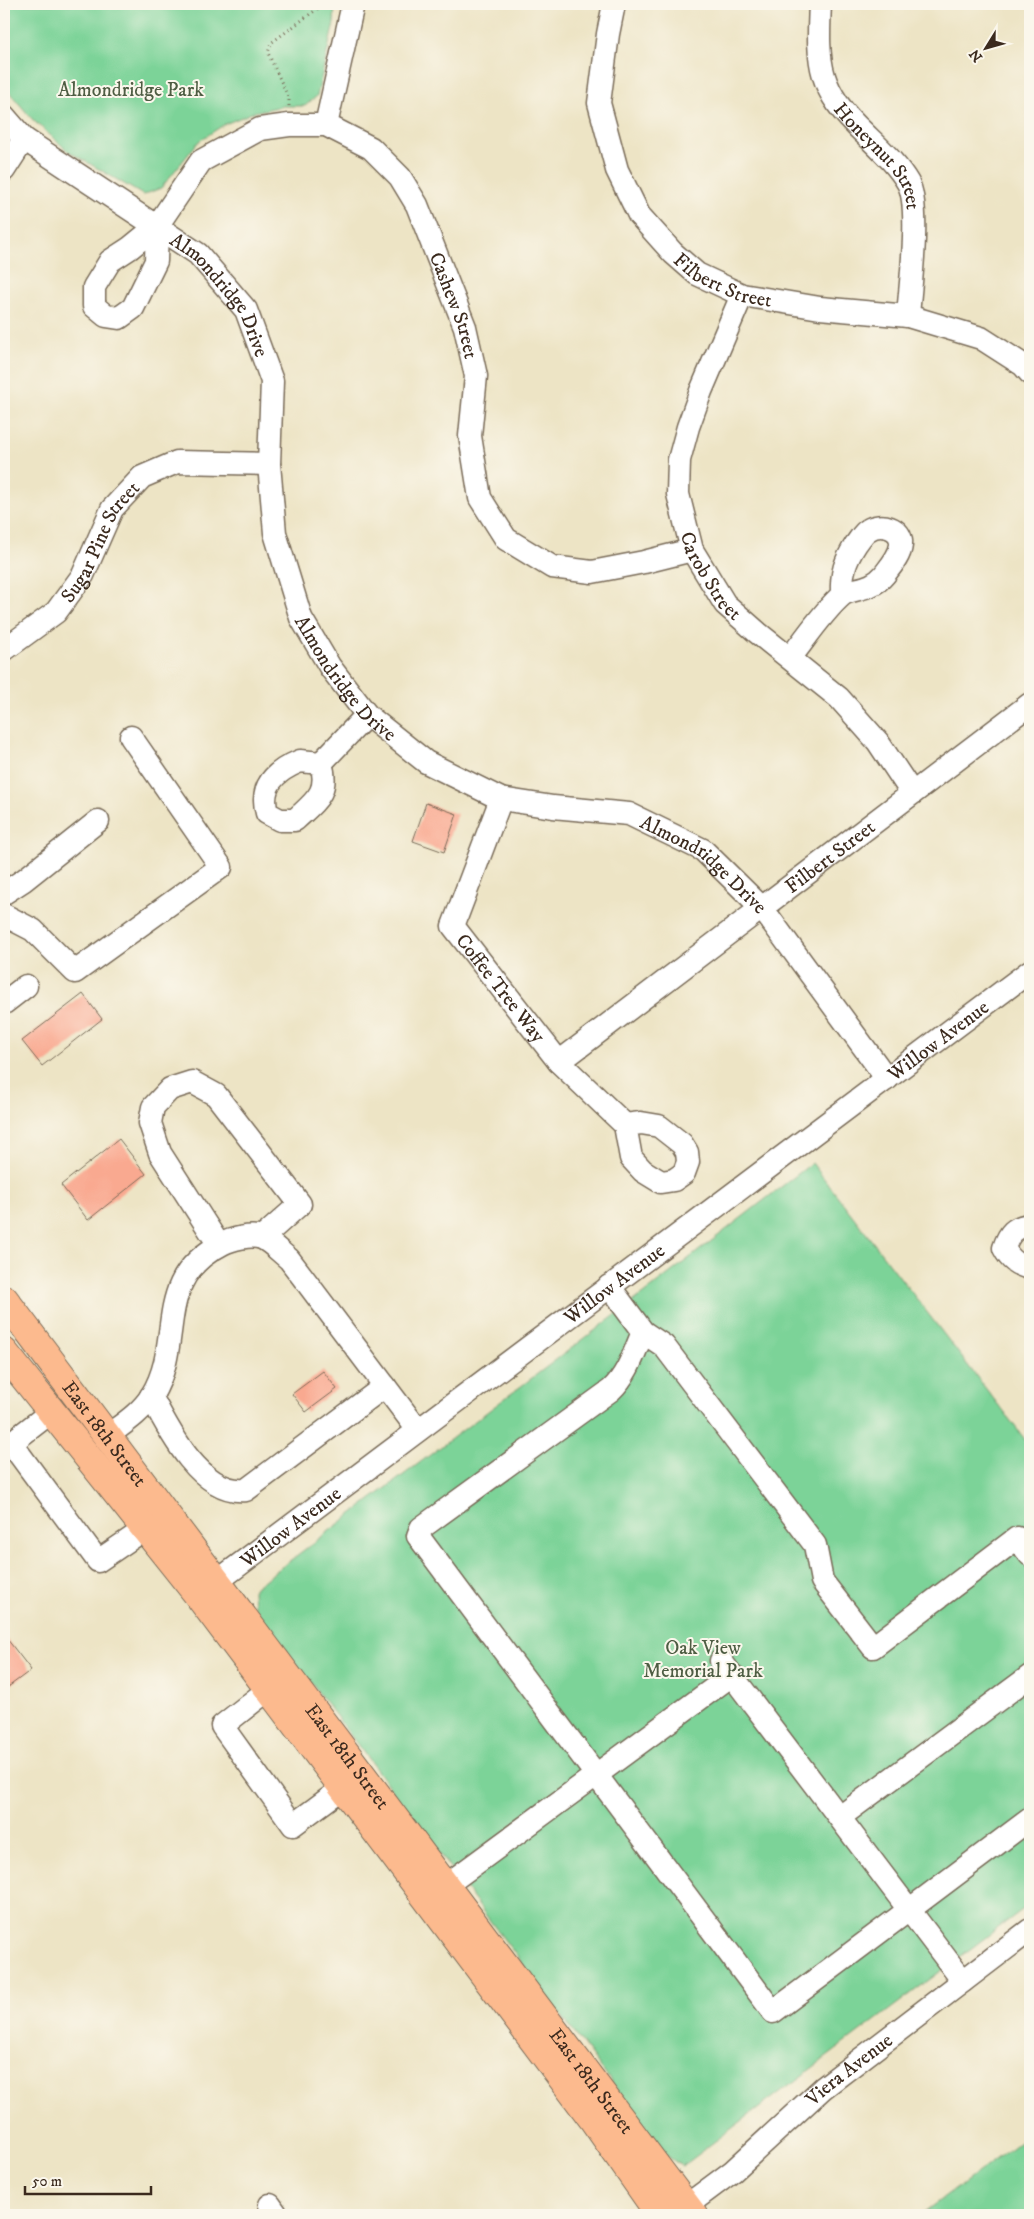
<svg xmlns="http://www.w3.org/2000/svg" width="1034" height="2219" font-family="'IM FELL DW Pica',serif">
<rect width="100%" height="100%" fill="#fbf7ec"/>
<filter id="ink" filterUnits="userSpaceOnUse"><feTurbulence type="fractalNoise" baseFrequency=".02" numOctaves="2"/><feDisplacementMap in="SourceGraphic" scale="10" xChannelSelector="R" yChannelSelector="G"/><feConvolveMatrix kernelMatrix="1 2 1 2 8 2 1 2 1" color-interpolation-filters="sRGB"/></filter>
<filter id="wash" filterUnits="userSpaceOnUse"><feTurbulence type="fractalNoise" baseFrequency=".0096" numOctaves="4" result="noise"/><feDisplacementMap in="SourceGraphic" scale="20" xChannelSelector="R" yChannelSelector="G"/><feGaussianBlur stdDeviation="1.12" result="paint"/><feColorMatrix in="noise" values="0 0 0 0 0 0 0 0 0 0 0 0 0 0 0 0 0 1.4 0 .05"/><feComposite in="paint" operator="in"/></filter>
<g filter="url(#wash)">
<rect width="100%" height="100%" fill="#ede4c5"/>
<g fill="#7cd398" stroke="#5c7e5b">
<path d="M 4,4 L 335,4 L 334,23 L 317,96 L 305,106 L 283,106 L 254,112 L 225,124 L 199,141 L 161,188 L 143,195 L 68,151 L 33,120 L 4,86 Z"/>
<path d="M 812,1163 L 1030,1446 L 1030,1904 L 682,2166 L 667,2156 L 254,1607 L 253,1591 L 255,1587 L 634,1301 Z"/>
<path d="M 1030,2134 L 1030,2215 L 921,2215 Z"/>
</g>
<g id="blocks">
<g fill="#f9a990">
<path d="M 426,803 L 457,814 L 444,852 L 413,841 Z"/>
<path d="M 83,994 L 102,1019 L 42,1066 L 22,1041 Z"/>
<path d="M 119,1139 L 146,1174 L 88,1220 L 61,1185 Z"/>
<path d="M 323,1371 L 337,1389 L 306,1412 L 292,1394 Z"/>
<path d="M 4,1635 L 31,1670 L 4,1690 Z"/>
</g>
</g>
</g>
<g filter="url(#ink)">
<use href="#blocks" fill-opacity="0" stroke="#796b58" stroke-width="1"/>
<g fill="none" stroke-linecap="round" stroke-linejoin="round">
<defs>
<g id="minor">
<path id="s1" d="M 614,4 L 608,34 L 599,103 L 617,170 L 639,215 L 673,253 L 697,274 L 742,295 L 820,308 L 908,316 L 981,338 L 1023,365 L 1030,373"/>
<path id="s2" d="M 820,4 C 817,65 818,90 865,134 C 880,149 897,164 908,183 C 921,206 910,287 908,316"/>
<path id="s3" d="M 4,116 L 24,139 L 198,254 L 246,310 L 272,381 L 269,464 L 275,533 L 301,618 L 330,667 L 367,715 L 426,762 L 501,799 L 553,807 L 629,814 L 703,850 L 762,908 L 887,1079"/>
<path d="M 326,125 L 353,4"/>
<path d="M 4,170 L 24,139"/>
<path id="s4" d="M 157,226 L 156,261 L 133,308 L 119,318 L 106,316 L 94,306 L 94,287 L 110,261 L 130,248 L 157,226 L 201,161 L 260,129 L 289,125 L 326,125 L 371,148 L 400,177 L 417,205 L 465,327 L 476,376 L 470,436 L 480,498 L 506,539 L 552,567 L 592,572 L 644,562 L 692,550"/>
<path id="s5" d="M 742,295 L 701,391 L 688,427 L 679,460 L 678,494 L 692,550 L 725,604 L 758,633 L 839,698 L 878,742 L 912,793"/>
<path id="s6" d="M 4,650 L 56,612 L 83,575 L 112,509 L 142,477 L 177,462 L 269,464"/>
<path d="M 790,658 C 806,638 822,613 841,596 C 850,587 870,592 884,575 C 891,566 900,556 901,545 C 903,527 880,522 868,530 C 863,533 860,539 856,544 C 845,561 841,574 842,594"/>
<path d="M 300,761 L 321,763 C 330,793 315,801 295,820 L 280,820 L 267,813 C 259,785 276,771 300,761 Z"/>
<path d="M 321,763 L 367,715"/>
<path id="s7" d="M 501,799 L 453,926 L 559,1062 L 625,1125 L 631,1158 L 643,1171 L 661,1182 L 674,1180 L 684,1173 L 688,1162 L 687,1152 L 682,1144 L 659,1126 L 641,1123 L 625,1125"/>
<path d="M 4,893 L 24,880 L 98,821"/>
<path d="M 4,915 L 33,930 L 75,972 L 221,867 L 131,737"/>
<path d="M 4,1003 L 26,986"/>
<path id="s8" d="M 559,1062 L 1030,704"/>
<path d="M 1030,1225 C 1014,1227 1009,1233 1004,1248 C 1010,1260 1017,1265 1030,1268"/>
<path d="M 219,1245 L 160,1153 L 150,1123 L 153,1107 L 170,1089 L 192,1082 L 216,1095 L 300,1204 L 262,1238"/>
<path d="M 609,1286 L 643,1332 L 664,1346 L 815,1545 L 822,1581 L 873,1647 L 1017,1538 L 1030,1555"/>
<path d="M 643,1332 C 634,1353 628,1374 611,1390 L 421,1528 L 418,1536 L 773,2012 L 1030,1819"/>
<path d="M 151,1396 C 168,1429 201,1495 246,1490 L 385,1386"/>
<path d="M 51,1412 L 11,1443 L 98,1561 L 145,1529"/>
<path d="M 107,1436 C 123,1424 141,1413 152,1395 C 185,1341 151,1280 222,1244 C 231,1239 251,1234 262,1238 C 271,1242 281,1253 289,1259 L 418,1430"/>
<path id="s9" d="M 203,1592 L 1030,971"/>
<path d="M 721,1661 L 963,1981"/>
<path d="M 269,1689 L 222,1726 L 293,1825 L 343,1788"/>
<path d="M 840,1817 L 1030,1676"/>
<path d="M 445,1886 L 732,1675"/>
<path d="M 270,2205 L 277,2215"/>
<path id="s10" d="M 674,2215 L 733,2171 L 823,2088 L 1030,1930"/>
</g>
<g id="major">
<path id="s11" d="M 4,1299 L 693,2215"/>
<path d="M 4,1352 L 198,1595 L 592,2118 L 660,2215"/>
</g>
</defs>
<use href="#minor" stroke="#796b58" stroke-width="25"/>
<use href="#major" stroke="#796b58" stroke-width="30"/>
<path stroke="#796b58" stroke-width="3" stroke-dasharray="1 4" stroke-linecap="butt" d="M 289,106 L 289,99 L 268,53 L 271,43 L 324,4"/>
<use href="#minor" stroke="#fff" stroke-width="22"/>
<use href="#major" stroke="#fcba8e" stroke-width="28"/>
</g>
</g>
<g text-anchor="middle" stroke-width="4" stroke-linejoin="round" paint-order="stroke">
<g font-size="20" fill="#4e5d43" stroke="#fbf7ec">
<text x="131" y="96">Almondridge Park</text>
<text x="703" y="1654">Oak View<tspan x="703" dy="23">Memorial Park</tspan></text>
</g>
<g font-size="20" fill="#3b2a1e" stroke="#fbf7ec">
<text dy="7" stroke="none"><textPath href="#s2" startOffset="171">Honeynut Street</textPath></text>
<text dy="7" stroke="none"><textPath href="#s1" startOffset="329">Filbert Street</textPath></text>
<text dy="7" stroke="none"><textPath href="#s3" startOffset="285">Almondridge Drive</textPath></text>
<text dy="7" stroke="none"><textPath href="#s4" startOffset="685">Cashew Street</textPath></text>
<text dy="7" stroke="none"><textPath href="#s6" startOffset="148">Sugar Pine Street</textPath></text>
<text dy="7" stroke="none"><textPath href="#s5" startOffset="300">Carob Street</textPath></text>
<text dy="7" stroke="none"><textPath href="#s3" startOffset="705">Almondridge Drive</textPath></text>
<text dy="7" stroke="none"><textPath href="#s8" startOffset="340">Filbert Street</textPath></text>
<text dy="7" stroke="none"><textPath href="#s3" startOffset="1126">Almondridge Drive</textPath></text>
<text dy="7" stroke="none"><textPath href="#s7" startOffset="214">Coffee Tree Way</textPath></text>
<text dy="7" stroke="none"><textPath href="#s9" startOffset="919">Willow Avenue</textPath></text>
<text dy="7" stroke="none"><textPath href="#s9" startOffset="514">Willow Avenue</textPath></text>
<text dy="7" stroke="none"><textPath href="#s11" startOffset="168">East 18th Street</textPath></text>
<text dy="7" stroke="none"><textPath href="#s9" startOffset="109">Willow Avenue</textPath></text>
<text dy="7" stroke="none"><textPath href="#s11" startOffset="572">East 18th Street</textPath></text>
<text dy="7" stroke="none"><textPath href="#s10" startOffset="228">Viera Avenue</textPath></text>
<text dy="7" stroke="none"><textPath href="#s11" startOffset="978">East 18th Street</textPath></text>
</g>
</g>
<rect width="1034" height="2219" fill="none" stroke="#fbf7ec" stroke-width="20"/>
<g transform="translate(986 48) rotate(233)" stroke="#fbf7ec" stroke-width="4" paint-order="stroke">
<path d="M0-4L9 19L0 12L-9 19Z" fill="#3b2a1e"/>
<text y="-8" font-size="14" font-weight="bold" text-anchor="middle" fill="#3b2a1e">N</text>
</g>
<path d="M25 2186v8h126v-8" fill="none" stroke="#3b2a1e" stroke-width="2.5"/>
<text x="32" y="2186" font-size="15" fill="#3b2a1e" stroke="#fbf7ec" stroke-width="4" paint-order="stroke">50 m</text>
</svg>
